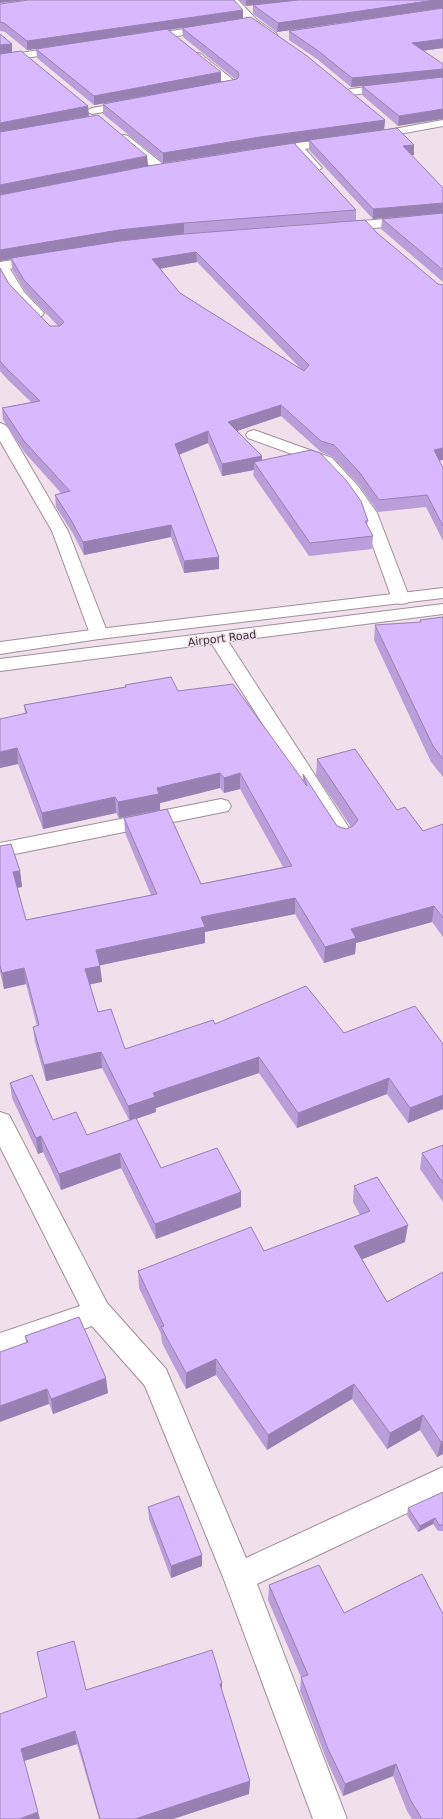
<svg xmlns="http://www.w3.org/2000/svg" width="443" height="1819" font-family="'DejaVu Sans',sans-serif">
<rect width="100%" height="100%" fill="#f0e0eb"/>
<g fill="none" stroke-linecap="round" stroke-linejoin="round">
<defs>
<g id="minor">
<path d="M 228,0 L 238,0 L 257,20 L 276,33 L 277,35 L 276,37 C 262,41 236,11 228,0 Z"/>
<path d="M 212,25 L 216,26 L 217,28 L 216,30 L 144,41 L 139,38 L 144,35 Z"/>
<path d="M 66,46 L 71,49 L 70,51 L 0,62 L 0,56 Z"/>
<path d="M 197,53 L 201,54 L 237,83 L 238,85 L 237,87 L 209,92 L 205,91 L 204,89 L 205,87 L 224,83 L 193,58 L 192,56 L 193,54 Z"/>
<path d="M 443,79 L 443,85 L 350,95 L 345,92 L 350,89 Z"/>
<path d="M 132,101 L 138,104 L 136,106 L 92,114 L 86,111 L 92,108 Z"/>
<path d="M 443,120 L 443,126 L 372,139 L 366,136 L 372,133 Z"/>
<path d="M 124,135 L 128,136 L 164,165 L 166,168 L 164,171 L 156,171 L 120,140 L 118,138 L 120,136 Z"/>
<path d="M 338,138 L 344,141 L 342,143 L 305,149 L 322,168 L 316,172 L 312,171 L 291,147 L 297,143 Z"/>
<path d="M 443,214 L 443,222 L 339,231 L 333,227 L 339,223 Z"/>
<path d="M 42,256 L 47,257 L 49,260 L 47,263 L 10,269 L 24,292 L 44,313 L 42,316 L 32,316 L 13,297 L 0,274 L 0,262 Z"/>
<path d="M 0,423 L 5,425 L 8,428 L 68,531 L 108,634 L 105,638 L 99,639 L 93,638 L 90,634 L 52,531 L 0,441 Z"/>
<path d="M 254,430 L 332,458 L 358,486 L 377,513 L 410,599 L 407,603 L 401,604 L 395,603 L 392,599 L 361,513 L 346,492 L 320,464 L 248,438 L 246,435 L 248,432 Z"/>
<path d="M 217,633 L 223,634 L 226,638 L 351,831 L 355,836 L 351,841 L 344,843 L 337,841 L 208,638 L 211,634 Z"/>
<path d="M 221,799 L 228,801 L 231,806 L 228,811 L 0,857 L 0,843 Z"/>
<path d="M 0,1112 L 9,1115 L 107,1303 L 166,1369 L 246,1558 L 443,1467 L 443,1496 L 257,1584 L 347,1819 L 313,1819 L 223,1577 L 145,1386 L 92,1326 L 0,1359 L 0,1333 L 80,1306 L 0,1147 Z"/>
</g>
<g id="trunk">
<path d="M 443,588 L 443,598 L 99,639 L 0,654 L 0,642 L 99,629 Z"/>
<path d="M 443,604 L 443,614 L 0,671 L 0,659 Z"/>
</g>
</defs>
<use href="#minor" stroke="#9e8f99" stroke-width="2"/>
<use href="#trunk" stroke="#9e8f99" stroke-width="2"/>
<use href="#minor" fill="#fff" fill-rule="evenodd"/>
<use href="#trunk" fill="#fff" fill-rule="evenodd"/>
</g>
<g fill="#ba9eda" fill-rule="evenodd">
<path d="M 239,0 L 443,0 L 443,48 L 423,51 L 398,126 L 362,95 L 362,86 L 351,87 L 317,59 L 289,40 L 289,31 L 443,8 L 277,32 L 253,14 L 253,5 L 246,6 Z"/>
<path d="M 0,4 L 243,19 L 385,120 L 384,130 L 414,145 L 414,155 L 412,155 L 373,219 L 309,150 L 309,141 L 294,143 L 356,210 L 356,221 L 439,461 L 443,468 L 443,541 L 426,507 L 378,512 L 359,485 L 333,457 L 321,452 L 281,416 L 237,431 L 262,456 L 262,461 L 368,521 L 367,525 L 373,536 L 372,549 L 309,556 L 253,475 L 254,470 L 222,476 L 208,443 L 179,455 L 219,569 L 184,573 L 171,537 L 84,555 L 72,532 L 56,507 L 55,495 L 61,493 L 25,453 L 3,420 L 2,408 L 31,402 L 8,380 L 0,371 L 0,268 L 9,284 L 50,326 L 58,326 L 25,291 L 12,269 L 11,259 L 0,261 L 0,34 L 12,44 L 12,52 L 89,116 L 147,156 L 148,166 L 286,144 L 260,148 L 163,163 L 103,114 L 103,104 L 136,98 L 94,105 L 37,58 L 36,49 L 27,50 L 5,32 L 0,31 ZM 182,28 L 183,37 L 235,79 L 221,82 L 168,30 ZM 332,222 L 120,241 L 184,234 ZM 197,262 L 302,370 L 180,293 L 160,269 Z"/>
<path d="M 443,213 L 443,282 L 381,229 L 382,219 Z"/>
<path d="M 443,617 L 443,777 L 431,762 L 374,640 L 375,625 L 420,622 L 420,620 Z"/>
<path d="M 125,685 L 178,691 L 303,780 L 303,774 L 337,826 L 346,829 L 351,827 L 316,775 L 317,759 L 397,810 L 423,831 L 443,824 L 443,937 L 432,922 L 356,943 L 355,954 L 324,963 L 295,914 L 205,932 L 205,943 L 100,965 L 102,982 L 90,984 L 98,1012 L 125,1049 L 215,1024 L 344,1033 L 443,1044 L 443,1109 L 408,1123 L 387,1094 L 297,1128 L 259,1073 L 156,1108 L 156,1112 L 136,1119 L 161,1168 L 241,1192 L 241,1207 L 156,1239 L 121,1168 L 61,1190 L 43,1152 L 38,1154 L 12,1098 L 10,1083 L 53,1120 L 87,1135 L 129,1120 L 102,1068 L 46,1081 L 35,1042 L 33,1027 L 37,1026 L 26,984 L 4,989 L 0,972 L 0,846 L 20,871 L 22,887 L 17,888 L 26,920 L 151,895 L 125,833 L 124,818 L 201,884 L 283,867 L 240,789 L 224,793 L 220,788 L 160,803 L 160,810 L 119,818 L 116,813 L 43,829 L 18,764 L 0,768 L 25,713 L 24,705 L 125,687 Z"/>
<path d="M 443,1145 L 443,1202 L 420,1169 L 422,1153 Z"/>
<path d="M 354,1186 L 405,1242 L 362,1259 L 387,1302 L 443,1272 L 443,1454 L 437,1457 L 420,1430 L 387,1449 L 352,1399 L 267,1450 L 216,1375 L 186,1389 L 162,1343 L 161,1334 L 139,1288 L 138,1271 L 264,1251 L 360,1215 L 353,1202 Z"/>
<path d="M 25,1336 L 108,1393 L 53,1414 L 26,1342 Z"/>
<path d="M 443,1492 L 443,1531 L 438,1531 L 433,1524 L 418,1532 L 407,1515 L 408,1508 Z"/>
<path d="M 148,1507 L 202,1566 L 171,1578 L 149,1519 Z"/>
<path d="M 269,1585 L 443,1819 L 412,1819 L 407,1811 L 393,1776 L 343,1796 L 327,1761 L 300,1691 L 301,1677 L 268,1600 Z"/>
<path d="M 86,1690 L 222,1691 L 250,1781 L 249,1794 L 173,1819 L 99,1819 L 77,1744 L 24,1761 L 0,1714 Z"/>
</g>
<g fill="#9781b2">
<path d="M 0,0 L 28,0 L 0,3 Z"/>
<path d="M 246,0 L 298,0 L 246,6 Z"/>
<path d="M 435,0 L 443,0 L 443,8 L 277,32 L 278,23 Z"/>
<path d="M 243,10 L 243,19 L 27,50 L 27,41 Z"/>
<path d="M 443,39 L 443,48 L 411,52 L 412,43 Z"/>
<path d="M 12,44 L 12,53 L 0,55 L 0,45 Z"/>
<path d="M 443,69 L 443,78 L 362,86 L 351,87 L 352,78 Z"/>
<path d="M 221,72 L 221,82 L 94,105 L 94,96 Z"/>
<path d="M 88,106 L 89,116 L 0,133 L 0,123 Z"/>
<path d="M 443,109 L 443,119 L 398,126 L 399,116 Z"/>
<path d="M 385,120 L 384,130 L 260,148 L 163,163 L 163,153 L 260,137 Z"/>
<path d="M 414,145 L 414,155 L 402,156 L 403,146 Z"/>
<path d="M 147,156 L 148,166 L 0,195 L 0,185 Z"/>
<path d="M 443,203 L 443,213 L 373,219 L 373,209 Z"/>
<path d="M 184,223 L 184,234 L 120,241 L 0,261 L 0,250 L 119,230 Z"/>
<path d="M 196,252 L 197,262 L 152,270 L 152,259 Z"/>
<path d="M 281,405 L 281,416 L 228,434 L 228,422 Z"/>
<path d="M 208,431 L 208,443 L 175,456 L 175,444 Z"/>
<path d="M 443,448 L 443,460 L 432,462 L 434,450 Z"/>
<path d="M 262,456 L 262,468 L 254,462 L 254,470 L 222,476 L 222,464 Z"/>
<path d="M 171,525 L 171,537 L 84,555 L 83,542 Z"/>
<path d="M 219,557 L 219,569 L 184,573 L 184,561 Z"/>
<path d="M 17,748 L 18,764 L 0,768 L 0,752 Z"/>
<path d="M 220,773 L 220,788 L 160,803 L 160,810 L 119,818 L 118,802 L 157,788 Z"/>
<path d="M 240,773 L 240,789 L 224,793 L 224,778 Z"/>
<path d="M 115,797 L 116,813 L 43,829 L 42,813 Z"/>
<path d="M 20,871 L 22,887 L 15,888 L 13,872 Z"/>
<path d="M 295,898 L 295,914 L 205,932 L 205,943 L 97,966 L 96,950 L 201,917 Z"/>
<path d="M 434,906 L 432,922 L 356,943 L 355,954 L 324,963 L 325,947 L 351,929 Z"/>
<path d="M 100,966 L 102,982 L 87,985 L 85,969 Z"/>
<path d="M 24,968 L 26,984 L 4,989 L 2,973 Z"/>
<path d="M 101,1052 L 102,1068 L 46,1081 L 44,1065 Z"/>
<path d="M 259,1057 L 259,1073 L 156,1108 L 156,1112 L 130,1121 L 128,1106 L 153,1093 Z"/>
<path d="M 389,1078 L 387,1094 L 297,1128 L 298,1113 Z"/>
<path d="M 443,1095 L 443,1109 L 408,1123 L 410,1108 Z"/>
<path d="M 41,1136 L 43,1152 L 38,1154 L 36,1138 Z"/>
<path d="M 120,1153 L 121,1168 L 61,1190 L 59,1174 Z"/>
<path d="M 241,1192 L 241,1207 L 156,1239 L 155,1224 Z"/>
<path d="M 408,1225 L 405,1242 L 353,1263 L 354,1246 Z"/>
<path d="M 216,1359 L 216,1375 L 186,1389 L 186,1373 Z"/>
<path d="M 106,1378 L 108,1393 L 53,1414 L 51,1399 Z"/>
<path d="M 354,1384 L 352,1399 L 267,1450 L 268,1435 Z"/>
<path d="M 47,1389 L 49,1404 L 0,1422 L 0,1406 Z"/>
<path d="M 423,1415 L 420,1430 L 387,1449 L 390,1433 Z"/>
<path d="M 443,1441 L 443,1454 L 437,1457 L 441,1442 Z"/>
<path d="M 435,1518 L 433,1524 L 418,1532 L 420,1526 Z"/>
<path d="M 202,1555 L 202,1566 L 171,1578 L 171,1566 Z"/>
<path d="M 222,1683 L 222,1697 L 220,1684 Z"/>
<path d="M 75,1731 L 77,1744 L 24,1761 L 21,1749 Z"/>
<path d="M 396,1764 L 393,1776 L 343,1796 L 345,1784 Z"/>
<path d="M 250,1781 L 249,1794 L 173,1819 L 135,1819 Z"/>
<path d="M 38,1812 L 40,1819 L 19,1819 Z"/>
</g>
<g fill="#d8b8fe" stroke="#9781b2" fill-rule="evenodd">
<path d="M 28,0 L 234,0 L 243,10 L 27,41 L 4,23 L 0,22 L 0,4 Z"/>
<path d="M 298,0 L 435,0 L 278,23 L 253,5 Z"/>
<path d="M 443,8 L 443,39 L 412,43 L 443,64 L 443,69 L 352,78 L 317,50 L 289,31 Z"/>
<path d="M 251,17 L 307,56 L 385,120 L 260,137 L 163,153 L 103,104 L 237,79 L 239,76 L 238,72 L 182,28 Z"/>
<path d="M 167,29 L 221,72 L 94,96 L 36,49 Z"/>
<path d="M 0,34 L 12,44 L 0,45 Z"/>
<path d="M 21,51 L 88,106 L 0,123 L 0,54 Z"/>
<path d="M 443,77 L 443,109 L 399,116 L 362,86 Z"/>
<path d="M 98,115 L 147,156 L 0,185 L 0,132 Z"/>
<path d="M 397,128 L 414,145 L 403,146 L 443,188 L 443,203 L 373,209 L 309,140 Z"/>
<path d="M 294,143 L 356,210 L 184,223 L 119,230 L 0,250 L 0,195 L 148,166 Z"/>
<path d="M 443,213 L 443,270 L 382,219 Z"/>
<path d="M 365,220 L 377,233 L 438,284 L 443,285 L 443,448 L 434,450 L 443,468 L 443,526 L 427,495 L 379,500 L 360,473 L 334,445 L 321,441 L 281,405 L 228,422 L 262,456 L 222,464 L 208,431 L 175,444 L 219,557 L 184,561 L 171,525 L 83,542 L 71,520 L 55,495 L 70,491 L 24,441 L 2,408 L 40,401 L 7,369 L 0,361 L 0,268 L 9,284 L 50,326 L 60,326 L 64,322 L 24,280 L 11,258 L 120,241 L 184,234 ZM 196,252 L 309,365 L 304,371 L 180,293 L 152,259 Z"/>
<path d="M 311,450 L 320,453 L 346,480 L 361,501 L 368,521 L 365,521 L 373,536 L 310,543 L 254,462 Z"/>
<path d="M 443,617 L 443,759 L 433,746 L 375,625 L 421,622 L 420,620 Z"/>
<path d="M 171,677 L 178,691 L 233,684 L 307,786 L 303,774 L 337,826 L 346,829 L 353,826 L 358,820 L 317,759 L 355,749 L 397,810 L 405,807 L 423,831 L 443,824 L 443,918 L 434,906 L 351,929 L 356,938 L 325,947 L 295,898 L 201,917 L 205,927 L 96,950 L 100,966 L 85,969 L 98,1012 L 111,1009 L 125,1049 L 213,1020 L 215,1024 L 306,986 L 344,1033 L 415,1006 L 443,1044 L 443,1095 L 410,1108 L 389,1078 L 298,1113 L 259,1057 L 153,1093 L 155,1097 L 128,1106 L 101,1052 L 44,1065 L 33,1027 L 39,1025 L 24,968 L 2,973 L 0,965 L 0,846 L 11,844 L 20,871 L 13,872 L 26,920 L 157,894 L 124,818 L 167,809 L 201,884 L 292,866 L 240,773 L 224,778 L 220,773 L 157,788 L 159,794 L 118,802 L 115,797 L 42,813 L 17,748 L 0,752 L 0,719 L 27,713 L 24,705 L 126,687 L 125,685 Z"/>
<path d="M 32,1075 L 53,1120 L 76,1112 L 87,1135 L 136,1118 L 161,1168 L 217,1148 L 241,1192 L 155,1224 L 120,1153 L 59,1174 L 41,1136 L 36,1138 L 10,1083 Z"/>
<path d="M 443,1145 L 443,1183 L 422,1153 Z"/>
<path d="M 377,1177 L 408,1225 L 354,1246 L 387,1302 L 443,1272 L 443,1441 L 441,1442 L 423,1415 L 390,1433 L 354,1384 L 268,1435 L 216,1359 L 186,1373 L 161,1327 L 164,1326 L 138,1271 L 251,1227 L 264,1251 L 370,1211 L 354,1186 Z"/>
<path d="M 79,1317 L 106,1378 L 51,1399 L 47,1389 L 0,1406 L 0,1352 L 28,1342 L 25,1336 Z"/>
<path d="M 443,1492 L 443,1525 L 439,1525 L 435,1518 L 420,1526 L 408,1508 Z"/>
<path d="M 179,1496 L 202,1555 L 171,1566 L 148,1507 Z"/>
<path d="M 319,1565 L 344,1613 L 422,1574 L 443,1614 L 443,1819 L 422,1819 L 410,1799 L 396,1764 L 345,1784 L 328,1749 L 301,1677 L 308,1675 L 269,1585 Z"/>
<path d="M 74,1641 L 86,1690 L 212,1650 L 222,1683 L 220,1684 L 250,1781 L 135,1819 L 100,1819 L 75,1731 L 21,1749 L 38,1812 L 19,1819 L 0,1819 L 0,1714 L 47,1697 L 37,1652 Z"/>
</g>
<g text-anchor="middle" stroke-width="3" stroke-linejoin="round" paint-order="stroke">
<g font-size="11" fill="#373136" stroke="#f0e0eb">
<text transform="translate(222 638) rotate(-7)" y="4">Airport Road</text>
</g>
</g>
</svg>
